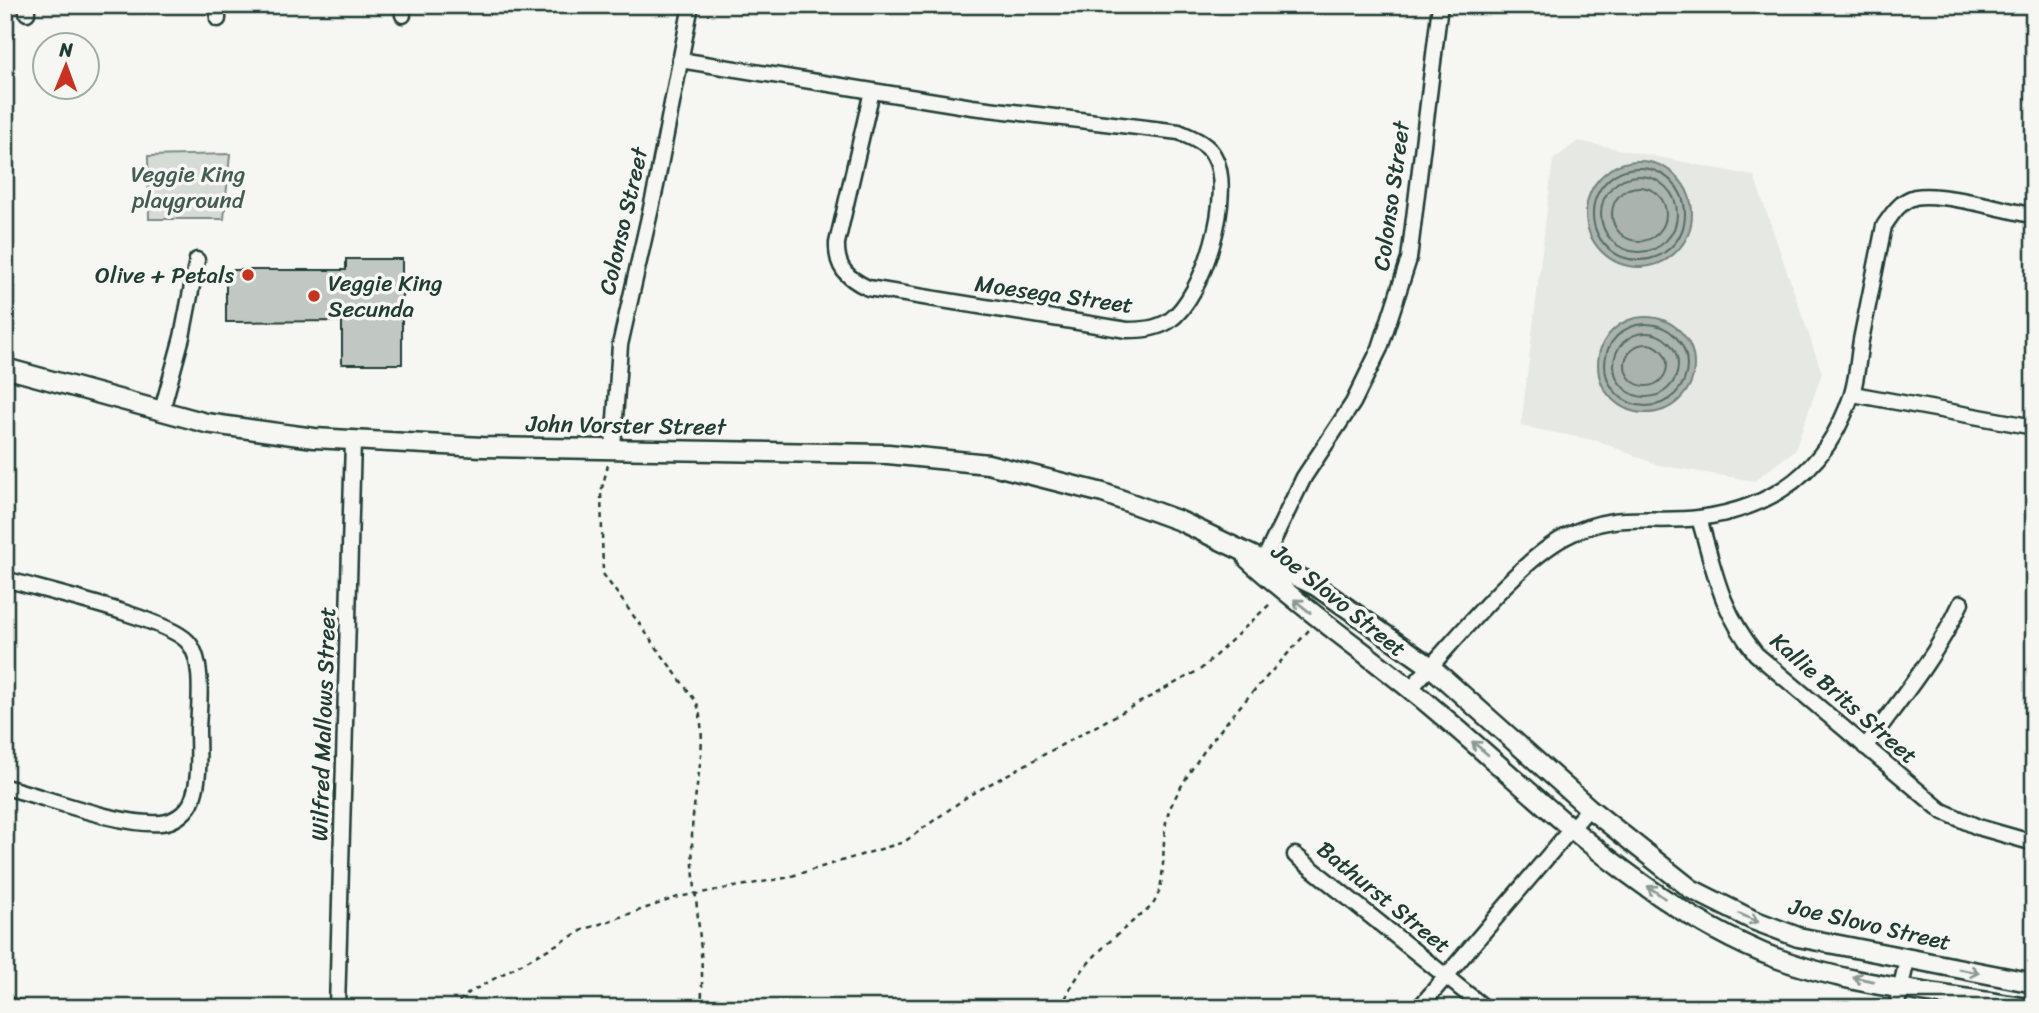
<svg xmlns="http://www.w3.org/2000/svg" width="2039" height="1013" font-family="Sriracha,sans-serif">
<rect width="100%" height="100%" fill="#f6f6f2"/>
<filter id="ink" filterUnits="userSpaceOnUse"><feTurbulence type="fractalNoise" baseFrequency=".0143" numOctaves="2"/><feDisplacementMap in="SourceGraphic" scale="14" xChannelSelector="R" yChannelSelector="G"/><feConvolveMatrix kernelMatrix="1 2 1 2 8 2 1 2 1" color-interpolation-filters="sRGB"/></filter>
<g filter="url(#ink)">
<path fill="#e6e8e4" d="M 1578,141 L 1754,176 L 1822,373 L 1795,450 L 1754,481 L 1658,465 L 1598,441 L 1521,426 L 1553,160 Z"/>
<path fill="#d6dbd6" stroke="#7a8c85" stroke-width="2" d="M 230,154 L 224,219 L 149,219 L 148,156 Z"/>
<g fill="#aab3ae" stroke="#72847d" stroke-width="2">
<circle cx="1639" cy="214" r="53"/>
<circle cx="1646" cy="365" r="48"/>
</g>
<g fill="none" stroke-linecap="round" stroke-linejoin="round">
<g stroke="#576c65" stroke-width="2">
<circle cx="1639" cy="214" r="46"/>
<circle cx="1639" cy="214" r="38"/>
<circle cx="1639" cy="214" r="27"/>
<circle cx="1646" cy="365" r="41"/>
<circle cx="1646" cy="365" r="32"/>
<circle cx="1646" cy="365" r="21"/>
</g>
</g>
<path fill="#c1c8c3" stroke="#1f3d34" stroke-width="2" d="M 346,259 L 402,259 L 402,364 L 342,364 L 342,321 L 226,322 L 226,270 L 346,270 Z"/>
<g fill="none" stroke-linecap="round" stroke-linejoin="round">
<defs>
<g id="minor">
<path d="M 218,5 L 218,19"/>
<path d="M 401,5 L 403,15"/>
<path d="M 27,13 L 27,5"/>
<path d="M 680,60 L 972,107 L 1179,132 C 1192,138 1207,143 1214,156 C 1235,192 1204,297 1169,321 C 1156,329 1142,330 1127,330 L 868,288 C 847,278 836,268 837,243 L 872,91"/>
<path d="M 1853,394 L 2034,427"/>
<path d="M 162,410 L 182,337 L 197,260"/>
<path d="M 613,448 L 620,345 L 656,186 L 691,5"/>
<path d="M 1699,518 C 1715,572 1720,609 1756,654 L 1942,811 L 1978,827 L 2034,843"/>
<path d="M 1260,568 L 1304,477 L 1353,403 L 1380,348 L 1409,259 L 1440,5"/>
<path d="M 5,579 C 42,590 165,618 187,641 C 205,659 199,705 198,729 C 198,752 201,782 191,803 C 185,814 173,822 161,823 C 118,826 49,798 5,787"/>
<path d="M 1410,689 C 1451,646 1516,563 1565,537 C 1615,510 1648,524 1699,518 C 1775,508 1826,470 1851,397 C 1857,380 1858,359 1861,340 C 1869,302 1876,264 1884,226 C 1892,214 1900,201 1915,197 C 1941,192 2006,210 2034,216"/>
<path d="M 1865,747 C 1900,700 1936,657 1961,603"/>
<path d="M 1295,855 L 1485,1008"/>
<path d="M 5,1004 L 17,1008"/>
<path d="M 337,1008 L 353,441"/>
<path d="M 1419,1008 L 1589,808"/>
<path d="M 1896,1008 L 1907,960"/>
</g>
<g id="tertiary">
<path d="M 5,368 L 206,423 L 314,438 L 482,447 L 888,454 L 988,464 L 1103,493 L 1180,521 L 1316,586 L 1431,667 L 1589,808 L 1691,889 L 1753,920 L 1798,937 L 2034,983"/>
<path d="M 1248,559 C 1307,613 1373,657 1433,708 C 1538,796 1635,899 1763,953 C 1844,986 1941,993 2027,1008"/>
</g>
</defs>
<use href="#minor" stroke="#1f3d34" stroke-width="19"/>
<use href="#tertiary" stroke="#1f3d34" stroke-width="23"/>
<g stroke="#1f3d34" stroke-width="2.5" stroke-dasharray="5 5" stroke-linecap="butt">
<path d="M 608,465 L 601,492 L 603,574 L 697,703 C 710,748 692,791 692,836 C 692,894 706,950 701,1008"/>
<path d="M 451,1008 L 470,992 L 583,930 L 678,897 L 785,878 L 904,842 L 968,796 L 1201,669 L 1271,603"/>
<path d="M 1062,1008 C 1074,971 1103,947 1132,922 C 1139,916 1151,909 1155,901 C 1169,876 1158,835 1171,806 C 1203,739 1260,686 1309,630"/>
</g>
<use href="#minor" stroke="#f6f6f2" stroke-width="14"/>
<use href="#tertiary" stroke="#f6f6f2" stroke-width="18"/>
</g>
<defs><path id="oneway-shaft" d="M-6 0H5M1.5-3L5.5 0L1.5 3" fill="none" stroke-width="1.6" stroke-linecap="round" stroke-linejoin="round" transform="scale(1.75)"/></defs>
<g stroke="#8a9a93">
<use href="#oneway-shaft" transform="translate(1302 606) rotate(-141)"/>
<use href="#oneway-shaft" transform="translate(1480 748) rotate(-140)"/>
<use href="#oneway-shaft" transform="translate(1656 892) rotate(-144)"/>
<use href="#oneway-shaft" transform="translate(1749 918) rotate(24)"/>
<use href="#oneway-shaft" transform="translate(1969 971) rotate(10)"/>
<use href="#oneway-shaft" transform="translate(1863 979) rotate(-167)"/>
</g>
</g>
<g fill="#c8321e" stroke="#f6f6f2" stroke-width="2.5">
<circle cx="248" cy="275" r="7"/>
<circle cx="314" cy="296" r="7"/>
</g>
<g text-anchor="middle" stroke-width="7" stroke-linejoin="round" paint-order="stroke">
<g font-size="23" fill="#445d54" stroke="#f6f6f2">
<text x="188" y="182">Veggie King<tspan x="188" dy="26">playground</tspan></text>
</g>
<g font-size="23" fill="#1f3d34" stroke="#f6f6f2">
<text transform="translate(1391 196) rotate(-82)" y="8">Colonso Street</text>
<text transform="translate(623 221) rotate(-77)" y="8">Colonso Street</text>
<text transform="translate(1054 294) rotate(8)" y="8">Moesega Street</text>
<text transform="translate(626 425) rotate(1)" y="8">John Vorster Street</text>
<text transform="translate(1339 600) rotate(39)" y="8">Joe Slovo Street</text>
<text transform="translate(1844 698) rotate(41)" y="8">Kallie Brits Street</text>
<text transform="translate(323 724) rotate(-88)" y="8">Wilfred Mallows Street</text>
<text transform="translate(1384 897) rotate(39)" y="8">Bathurst Street</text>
<text transform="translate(1870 924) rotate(13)" y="8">Joe Slovo Street</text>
</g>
<g font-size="23" fill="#1f3d34" stroke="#f6f6f2" text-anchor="end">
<text x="234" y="283">Olive + Petals</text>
<text x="328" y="291" text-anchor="start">Veggie King<tspan x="328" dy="26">Secunda</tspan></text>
</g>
</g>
<rect width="2039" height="1013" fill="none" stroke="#f6f6f2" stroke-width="28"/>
<rect x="14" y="14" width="2011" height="985" fill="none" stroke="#1f3d34" stroke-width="2.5" filter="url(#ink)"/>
<g transform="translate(66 66) rotate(1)"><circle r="33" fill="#f6f6f2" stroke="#a0aca6" stroke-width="2"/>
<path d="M0-5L12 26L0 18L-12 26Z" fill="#c8321e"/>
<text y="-10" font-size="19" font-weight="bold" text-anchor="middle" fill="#1f3d34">N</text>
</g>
</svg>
